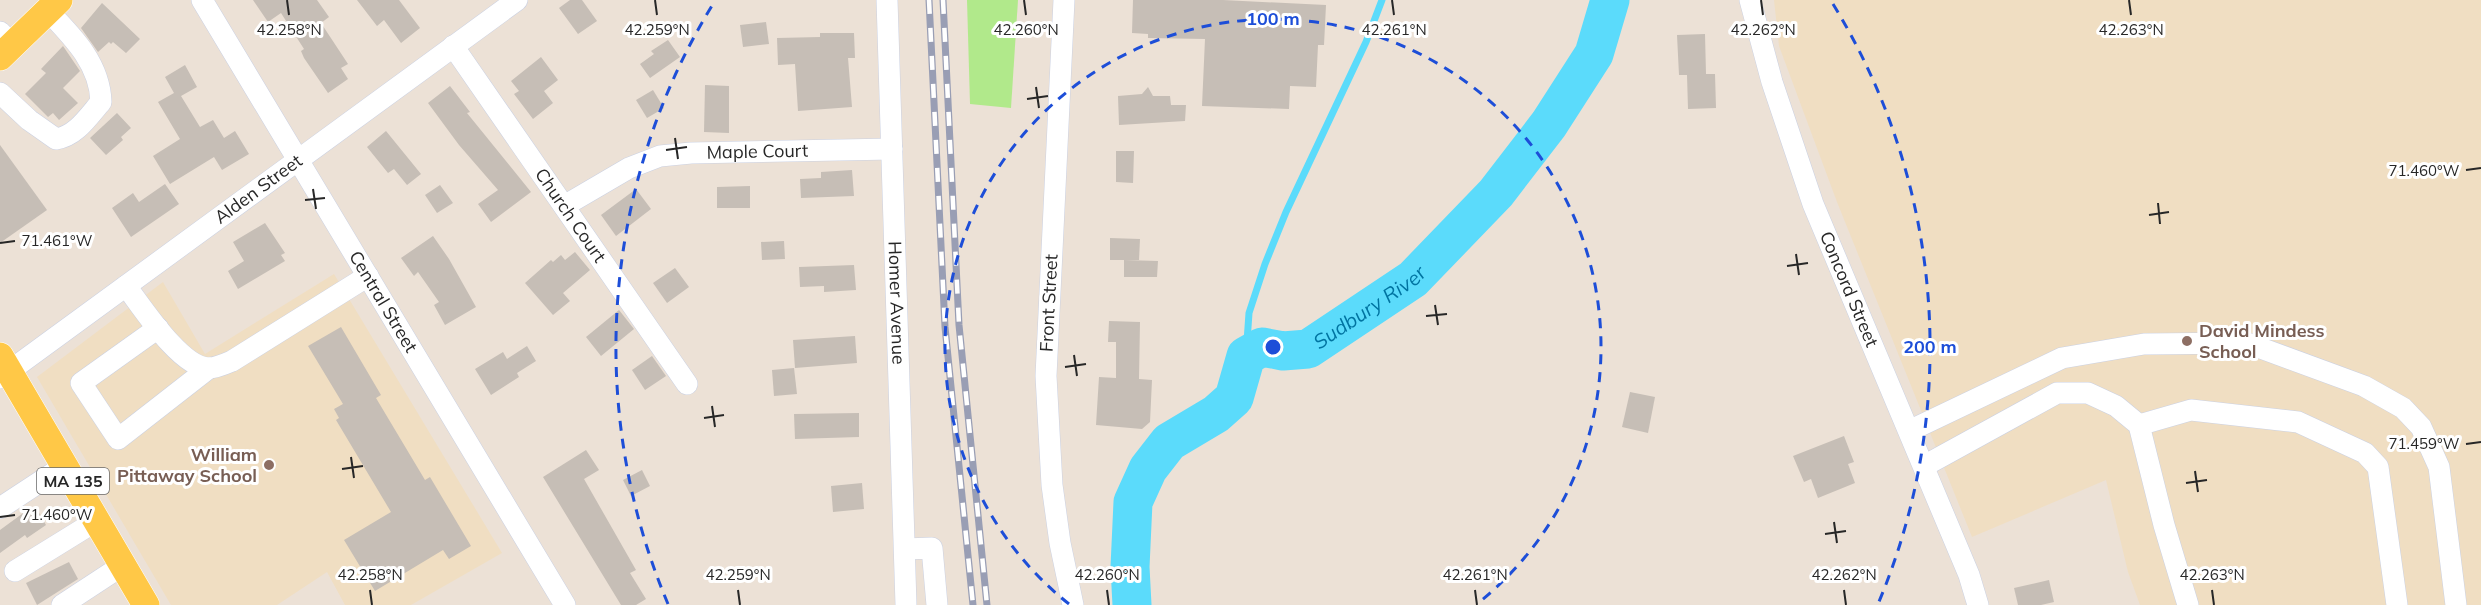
<svg xmlns="http://www.w3.org/2000/svg" width="2481" height="605" font-family="Mulish,sans-serif">
<rect width="100%" height="100%" fill="#ece1d6"/>
<g fill="#f0dec2">
<path d="M 1774,0 L 2481,0 L 2481,605 L 2140,605 L 2128,572 L 2106,480 L 1972,537 L 1837,202 L 1779,46 Z"/>
<path d="M 334,274 L 502,553 L 411,605 L 345,605 L 327,572 L 277,605 L 171,605 L 37,377 L 163,282 L 205,354 Z"/>
</g>
<path fill="#b1e98b" d="M 967,0 L 1018,0 L 1011,108 L 970,104 Z"/>
<g fill="none" stroke-linecap="round" stroke-linejoin="round">
<path stroke="#5bdbfb" stroke-width="7" d="M 1246,356 L 1249,313 L 1265,264 L 1286,212 L 1366,42 L 1382,0"/>
<path stroke="#5bdbfb" stroke-width="39" id="s1" d="M 1132,605 L 1130,567 L 1133,502 L 1148,469 L 1169,442 L 1216,414 L 1234,398 L 1246,356 L 1262,347 L 1283,351 L 1308,349 L 1413,279 L 1496,193 L 1549,124 L 1594,54 L 1610,0"/>
</g>
<g fill="#c6beb6">
<path d="M 253,0 L 317,0 L 329,17 L 321,23 L 348,64 L 341,68 L 348,79 L 328,93 L 304,58 L 301,51 L 304,49 L 281,13 L 268,22 Z"/>
<path d="M 357,0 L 399,0 L 420,28 L 401,43 L 384,20 L 377,26 Z"/>
<path d="M 570,0 L 582,0 L 597,21 L 578,34 L 559,8 Z"/>
<path d="M 1133,0 L 1223,0 L 1326,5 L 1324,45 L 1318,45 L 1316,87 L 1290,86 L 1289,109 L 1202,106 L 1205,39 L 1148,38 L 1148,34 L 1132,33 Z"/>
<path d="M 102,3 L 140,39 L 126,53 L 113,42 L 111,44 L 109,42 L 98,52 L 81,28 Z"/>
<path d="M 766,22 L 769,44 L 743,47 L 740,25 Z"/>
<path d="M 820,33 L 854,33 L 855,58 L 848,58 L 852,107 L 798,111 L 795,64 L 778,65 L 777,38 L 820,37 Z"/>
<path d="M 1705,34 L 1706,74 L 1715,74 L 1716,108 L 1688,109 L 1687,75 L 1679,75 L 1677,35 Z"/>
<path d="M 668,40 L 680,57 L 650,78 L 640,64 L 654,54 L 651,51 Z"/>
<path d="M 63,46 L 80,71 L 63,88 L 78,103 L 59,120 L 53,113 L 48,117 L 25,94 L 46,73 L 41,69 Z"/>
<path d="M 541,57 L 558,80 L 544,91 L 553,103 L 533,119 L 514,94 L 519,91 L 511,81 Z"/>
<path d="M 185,65 L 197,87 L 181,96 L 200,127 L 213,120 L 224,138 L 235,131 L 249,154 L 222,170 L 214,157 L 170,184 L 153,156 L 180,139 L 158,102 L 174,93 L 165,77 Z"/>
<path d="M 705,85 L 729,86 L 729,133 L 704,132 Z"/>
<path d="M 450,86 L 470,112 L 467,113 L 531,192 L 491,222 L 478,204 L 498,190 L 459,145 L 428,103 Z"/>
<path d="M 1148,87 L 1153,96 L 1170,96 L 1171,105 L 1186,105 L 1185,121 L 1119,125 L 1118,96 L 1142,94 Z"/>
<path d="M 653,90 L 664,108 L 647,118 L 636,100 Z"/>
<path d="M 117,113 L 131,128 L 121,137 L 123,140 L 106,155 L 90,138 Z"/>
<path d="M 386,131 L 421,174 L 407,185 L 394,169 L 388,173 L 367,147 Z"/>
<path d="M 0,145 L 47,210 L 0,243 Z"/>
<path d="M 1116,151 L 1134,151 L 1133,183 L 1116,182 Z"/>
<path d="M 852,170 L 854,196 L 801,198 L 800,179 L 821,178 L 821,172 Z"/>
<path d="M 165,184 L 179,204 L 131,237 L 112,208 L 133,193 L 139,202 Z"/>
<path d="M 440,185 L 453,203 L 437,213 L 425,195 Z"/>
<path d="M 750,186 L 750,208 L 717,208 L 717,187 Z"/>
<path d="M 636,189 L 651,209 L 616,236 L 601,215 Z"/>
<path d="M 265,223 L 285,253 L 281,255 L 285,261 L 238,289 L 228,271 L 244,261 L 233,242 Z"/>
<path d="M 433,236 L 449,259 L 476,307 L 445,325 L 434,305 L 439,302 L 418,272 L 414,276 L 401,258 Z"/>
<path d="M 1110,238 L 1140,239 L 1139,260 L 1110,260 Z"/>
<path d="M 784,241 L 785,259 L 762,260 L 761,242 Z"/>
<path d="M 575,252 L 590,270 L 563,293 L 570,301 L 553,315 L 525,283 L 551,260 L 553,262 L 561,255 L 565,260 Z"/>
<path d="M 1124,260 L 1158,261 L 1157,277 L 1124,277 Z"/>
<path d="M 854,265 L 856,290 L 824,292 L 824,286 L 800,287 L 799,267 Z"/>
<path d="M 675,268 L 689,287 L 667,303 L 653,283 Z"/>
<path d="M 619,310 L 634,329 L 601,356 L 586,337 Z"/>
<path d="M 1109,321 L 1140,322 L 1139,379 L 1152,380 L 1150,422 L 1142,429 L 1096,425 L 1099,377 L 1116,378 L 1116,342 L 1108,342 Z"/>
<path d="M 341,327 L 381,395 L 376,398 L 425,480 L 430,477 L 471,546 L 449,559 L 443,550 L 375,591 L 344,540 L 391,512 L 336,420 L 339,418 L 334,409 L 343,404 L 308,346 Z"/>
<path d="M 855,336 L 857,363 L 795,368 L 793,340 Z"/>
<path d="M 527,346 L 536,361 L 517,373 L 519,377 L 491,395 L 475,369 L 503,352 L 507,359 Z"/>
<path d="M 652,356 L 666,376 L 645,390 L 632,370 Z"/>
<path d="M 794,368 L 797,394 L 774,396 L 772,370 Z"/>
<path d="M 1630,392 L 1655,397 L 1648,433 L 1622,427 Z"/>
<path d="M 859,413 L 859,437 L 795,439 L 794,414 Z"/>
<path d="M 1844,436 L 1854,462 L 1848,464 L 1855,483 L 1818,498 L 1811,479 L 1804,482 L 1793,456 Z"/>
<path d="M 586,450 L 599,470 L 584,479 L 636,570 L 630,573 L 646,599 L 636,605 L 621,605 L 543,477 Z"/>
<path d="M 642,470 L 650,486 L 631,496 L 623,480 Z"/>
<path d="M 862,483 L 864,509 L 833,512 L 831,486 Z"/>
<path d="M 36,507 L 46,525 L 27,538 L 25,535 L 0,553 L 0,530 L 26,511 L 27,513 Z"/>
<path d="M 69,562 L 78,579 L 37,605 L 26,583 Z"/>
<path d="M 2049,580 L 2054,602 L 2041,605 L 2018,605 L 2014,588 Z"/>
</g>
<g fill="none" stroke-linecap="round" stroke-linejoin="round">
<defs>
<g id="minor">
<path id="s2" d="M 202,0 L 565,605"/>
<path id="s3" d="M 887,0 L 906,605"/>
<path d="M 1064,0 L 1046,376 L 1052,485 L 1060,543 L 1073,605"/>
<path id="s4" d="M 1750,0 L 1772,82 L 1813,204 L 1969,575 L 1978,605"/>
<path d="M 0,32 L 13,45"/>
<path id="s5" d="M 453,46 L 687,384"/>
<path d="M 0,93 L 29,120 L 56,139 C 76,136 88,117 101,102 C 100,64 73,37 48,11"/>
<path id="s6" d="M 564,206 L 629,168 L 660,156 L 691,153 L 892,149"/>
<path d="M 126,286 C 142,307 181,368 209,368 C 216,368 225,364 232,361 L 368,276"/>
<path d="M 158,328 L 81,383 L 118,439 L 209,368"/>
<path id="s7" d="M 0,378 L 517,0"/>
<path d="M 2139,425 L 2191,410 L 2298,422 L 2365,453 L 2378,467 L 2397,605"/>
<path d="M 1909,431 L 2062,358 L 2144,344 L 2247,343 L 2364,386 L 2403,408 L 2421,427 L 2439,467 L 2456,605"/>
<path d="M 1924,466 L 2057,393 L 2088,393 L 2116,406 L 2139,425 L 2164,525 L 2188,605"/>
<path d="M 0,508 L 64,466"/>
<path d="M 905,549 L 932,548 L 937,605"/>
<path d="M 15,571 L 96,521"/>
<path d="M 62,605 L 123,565"/>
</g>
<g id="major">
<path d="M 0,57 L 59,0"/>
<path d="M 0,356 L 146,605"/>
</g>
</defs>
<use href="#minor" stroke="#cbd1e2" stroke-width="22"/>
<use href="#major" stroke="#fff" stroke-width="28"/>
<use href="#minor" stroke="#fff" stroke-width="21"/>
<use href="#major" stroke="#ffc847" stroke-width="27"/>
<defs>
<g id="rail">
<path d="M 929,0 L 945,327 L 973,605"/>
<path d="M 943,0 L 959,325 L 987,605"/>
</g>
</defs>
<use href="#rail" stroke="#999eb4" stroke-width="7"/>
<use href="#rail" stroke="#fff" stroke-width="4.5" stroke-dasharray="14" stroke-linecap="butt"/>
</g>
<path fill="none" stroke="#272727" stroke-width="2" d="M 287,0 L 289,15M 655,0 L 657,15M 1024,0 L 1026,15M 1392,0 L 1394,15M 1761,0 L 1763,15M 2129,0 L 2131,15M 1036,87 L 1039,108M 1027,99 L 1048,96M 675,138 L 678,159M 666,150 L 687,147M 2466,170 L 2481,168M 313,189 L 316,209M 305,200 L 325,198M 2158,203 L 2160,224M 2149,215 L 2169,212M 0,243 L 15,241M 1796,254 L 1799,275M 1787,266 L 1808,263M 1435,305 L 1438,325M 1426,316 L 1447,314M 1074,355 L 1077,376M 1065,367 L 1086,364M 712,406 L 715,427M 704,418 L 724,415M 2466,444 L 2481,442M 351,457 L 354,478M 342,469 L 363,466M 2195,471 L 2198,492M 2186,483 L 2207,480M 0,517 L 15,515M 1834,522 L 1837,543M 1825,534 L 1846,531M 370,590 L 372,605M 738,590 L 740,605M 1107,590 L 1109,605M 1475,590 L 1477,605M 1844,590 L 1846,605M 2212,590 L 2214,605"/>
<g fill="none" stroke="#1d4ed8" stroke-width="3" stroke-dasharray="10 8">
<path d="M1069 604A328 328 0 1 1 1477 604"/>
<path d="M668 604A657 657 0 0 1 713 4M1833 4A657 657 0 0 1 1878 604"/>
</g>
<g fill="#8d6e63" stroke="#fff" stroke-width="2">
<circle cx="2187" cy="341" r="6"/>
<circle cx="269" cy="465" r="6"/>
</g>
<g text-anchor="middle" stroke-width="6" stroke-linejoin="round" paint-order="stroke">
<rect fill="#fff" stroke="#686868" stroke-width="1.5" x="37" y="468" width="72" height="26" rx="4.5"/>
<g font-size="16" font-weight="bold" fill="#272727">
<text x="73" y="487">MA 135</text>
</g>
<g font-size="18" fill="#272727" stroke="#fff">
<text dy="6" stroke="none"><textPath href="#s6" startOffset="206">Maple Court</textPath></text>
<text dy="6" stroke="none"><textPath href="#s7" startOffset="320">Alden Street</textPath></text>
<text dy="6" stroke="none"><textPath href="#s5" startOffset="206">Church Court</textPath></text>
<text dy="6" stroke="none"><textPath href="#s4" startOffset="306">Concord Street</textPath></text>
<text dy="6" stroke="none"><textPath href="#s2" startOffset="352">Central Street</textPath></text>
<text dy="6" stroke="none"><textPath href="#s3" startOffset="303">Homer Avenue</textPath></text>
<text transform="translate(1049 303) rotate(-87)" y="6">Front Street</text>
</g>
<g font-size="18" font-weight="bold" fill="#785e54" stroke="#fff" text-anchor="start">
<text x="2199" y="337">David Mindess<tspan x="2199" dy="21">School</tspan></text>
<text x="257" y="461" text-anchor="end">William<tspan x="257" dy="21">Pittaway School</tspan></text>
</g>
<g font-size="20" font-style="italic" fill="#0074a1" stroke="#fff">
<text dy="7" stroke="none"><textPath href="#s1" startOffset="435">Sudbury River</textPath></text>
</g>
</g>
<g font-size="15" text-anchor="middle" fill="#272727" stroke="#fff" stroke-width="6" stroke-linejoin="round" paint-order="stroke">
<text x="289" y="35">42.258°N</text>
<text x="657" y="35">42.259°N</text>
<text x="1026" y="35">42.260°N</text>
<text x="1394" y="35">42.261°N</text>
<text x="1763" y="35">42.262°N</text>
<text x="2131" y="35">42.263°N</text>
<text x="2424" y="176">71.460°W</text>
<text x="57" y="246">71.461°W</text>
<text x="2424" y="449">71.459°W</text>
<text x="57" y="520">71.460°W</text>
<text x="370" y="580">42.258°N</text>
<text x="738" y="580">42.259°N</text>
<text x="1107" y="580">42.260°N</text>
<text x="1475" y="580">42.261°N</text>
<text x="1844" y="580">42.262°N</text>
<text x="2212" y="580">42.263°N</text>
</g>
<circle cx="1273" cy="347" r="9" fill="#1d4ed8" stroke="#fff" stroke-width="3"/>
<g font-size="18" text-anchor="middle" font-weight="bold" fill="#1d4ed8" stroke="#fff" stroke-width="6" stroke-linejoin="round" paint-order="stroke">
<text x="1273" y="25">100 m</text>
<text x="1930" y="353">200 m</text>
</g>
</svg>
